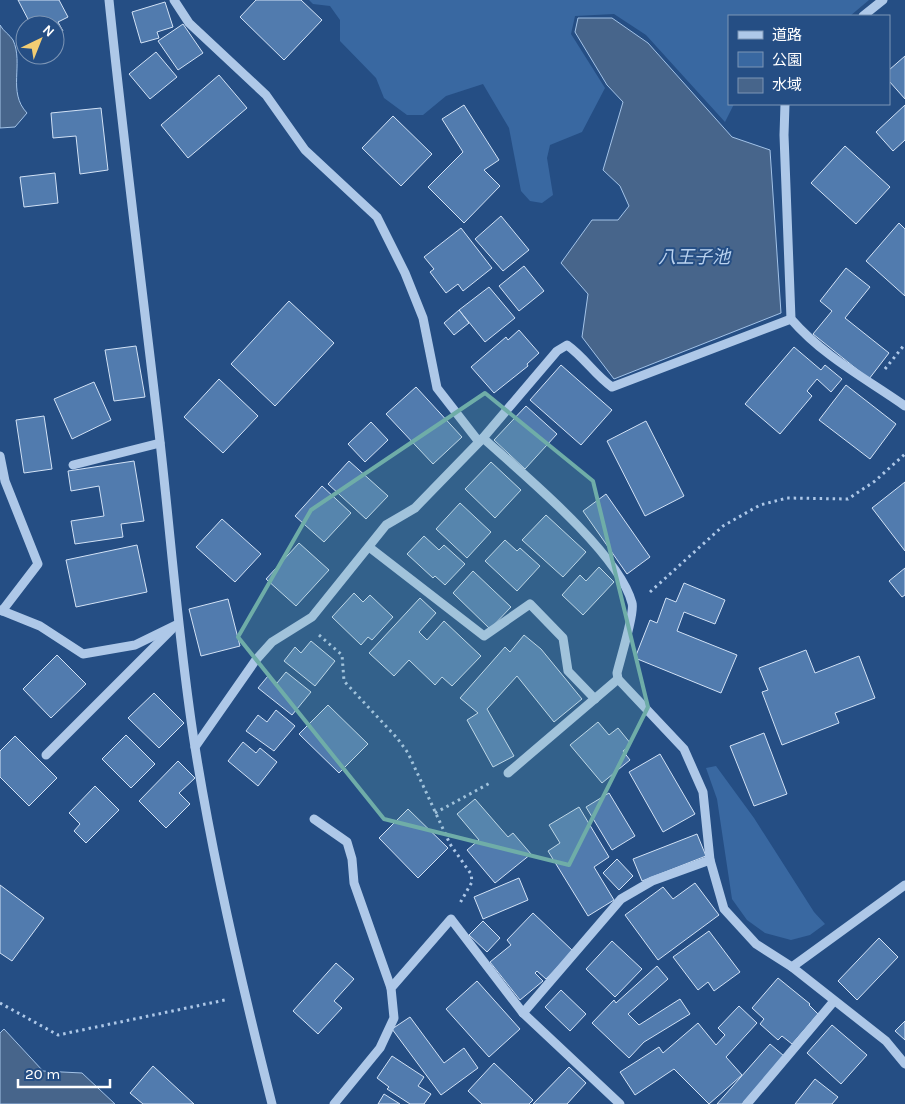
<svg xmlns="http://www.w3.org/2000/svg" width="905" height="1104" font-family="Karla,'Noto Sans JP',sans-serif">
<rect width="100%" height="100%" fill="#254e84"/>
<g fill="#3968a1">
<path d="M 309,0 L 869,0 L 850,16 L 729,16 L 729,104 L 734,104 L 725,122 L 646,35 L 614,14 L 575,16 L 571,34 L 605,88 L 582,132 L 550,145 L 547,158 L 553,195 L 542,203 L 530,201 L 521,191 L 509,128 L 483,84 L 446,96 L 423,115 L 407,115 L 384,98 L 376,78 L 340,41 L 340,20 L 330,6 L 313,4 Z"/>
<path d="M 716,766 L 754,818 L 814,912 L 825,924 L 810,935 L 791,940 L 765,933 L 747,920 L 732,899 L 717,799 L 706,768 Z"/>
</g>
<g fill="#47658b" stroke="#a3c3e8">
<path d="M 578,18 L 612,18 L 648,43 L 732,137 L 770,150 L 781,313 L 614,379 L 582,337 L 588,294 L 561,263 L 592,220 L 618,220 L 629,206 L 620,186 L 603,170 L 623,102 L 607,85 L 575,32 Z"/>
<path d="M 0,25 C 3,31 10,35 13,40 C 24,64 7,92 27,113 L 15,127 L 0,128 Z"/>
<path d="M 4,1029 L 43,1071 L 82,1073 L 115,1104 L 0,1104 L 0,1033 Z"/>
</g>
<g fill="#517bae" stroke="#d2e2f6">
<path d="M 18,0 L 59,0 L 68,17 L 58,22 L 63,31 L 55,35 L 55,25 L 31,25 Z"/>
<path d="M 256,0 L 301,0 L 322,20 L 284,60 L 240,17 Z"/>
<path d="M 165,2 L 173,27 L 157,32 L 159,38 L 141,43 L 132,12 Z"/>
<path d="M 183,24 L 203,53 L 178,70 L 158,41 Z"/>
<path d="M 156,52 L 177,77 L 150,99 L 129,74 Z"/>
<path d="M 905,56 L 905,99 L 889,81 L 889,70 Z"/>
<path d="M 219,75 L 247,108 L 188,158 L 161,125 Z"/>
<path d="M 464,105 L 499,160 L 484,170 L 500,186 L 464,223 L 428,187 L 463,152 L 442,119 Z"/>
<path d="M 905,105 L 905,140 L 893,151 L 876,132 Z"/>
<path d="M 101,108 L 108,170 L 80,174 L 76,136 L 53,138 L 51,113 Z"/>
<path d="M 393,116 L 432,154 L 401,186 L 362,148 Z"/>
<path d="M 845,146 L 890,187 L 856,224 L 811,183 Z"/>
<path d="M 55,173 L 58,203 L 24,207 L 20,177 Z"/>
<path d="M 501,216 L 529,250 L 503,271 L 475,239 Z"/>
<path d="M 899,223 L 905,229 L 905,296 L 866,261 Z"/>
<path d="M 461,228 L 492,268 L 463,291 L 458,284 L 446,293 L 430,272 L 434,269 L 424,257 Z"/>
<path d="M 524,266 L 544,291 L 519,311 L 499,286 Z"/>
<path d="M 846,268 L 870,287 L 845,318 L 889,353 L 869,379 L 813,334 L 832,311 L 820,301 Z"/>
<path d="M 489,287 L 515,318 L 485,342 L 459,310 Z"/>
<path d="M 289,301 L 334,343 L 275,406 L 231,364 Z"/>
<path d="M 459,310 L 469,323 L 454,335 L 444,323 Z"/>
<path d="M 519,330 L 539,353 L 527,364 L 528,366 L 494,393 L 471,367 L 506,337 L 508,340 Z"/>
<path d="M 136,346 L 145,397 L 114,401 L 105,350 Z"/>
<path d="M 794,347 L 821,370 L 825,365 L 842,379 L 831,392 L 817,379 L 807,391 L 812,396 L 780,434 L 745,404 Z"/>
<path d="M 561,365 L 612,410 L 581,445 L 530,400 Z"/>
<path d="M 219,379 L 258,416 L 223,453 L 184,417 Z"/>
<path d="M 94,382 L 111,420 L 72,439 L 54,399 Z"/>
<path d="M 846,385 L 896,424 L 870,459 L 819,420 Z"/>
<path d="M 416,387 L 462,437 L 433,464 L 386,414 Z"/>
<path d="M 526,406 L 557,434 L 525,469 L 494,440 Z"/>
<path d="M 44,416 L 52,469 L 24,473 L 16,420 Z"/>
<path d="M 646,421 L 684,496 L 645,516 L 607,441 Z"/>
<path d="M 371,422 L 388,440 L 365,462 L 348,444 Z"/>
<path d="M 134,461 L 144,521 L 121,524 L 123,537 L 75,544 L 71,521 L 104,516 L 99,486 L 71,491 L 68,471 Z"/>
<path d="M 349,461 L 388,496 L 366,519 L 328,484 Z"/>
<path d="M 491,462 L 521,490 L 495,518 L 465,489 Z"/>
<path d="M 905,482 L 905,551 L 872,508 Z"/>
<path d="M 322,486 L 351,513 L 324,542 L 295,516 Z"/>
<path d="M 606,494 L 650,557 L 627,574 L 583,511 Z"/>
<path d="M 460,503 L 491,532 L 467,558 L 436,529 Z"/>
<path d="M 546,515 L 586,552 L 563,577 L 522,540 Z"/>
<path d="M 222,519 L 261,554 L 235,582 L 196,547 Z"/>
<path d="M 424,536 L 439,550 L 444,545 L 465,564 L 445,585 L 435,576 L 433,578 L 407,554 Z"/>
<path d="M 505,540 L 517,551 L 520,548 L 540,566 L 517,591 L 485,561 Z"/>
<path d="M 299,543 L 329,570 L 296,606 L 266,579 Z"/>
<path d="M 137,545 L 147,592 L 76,607 L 66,560 Z"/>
<path d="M 599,567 L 614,582 L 583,615 L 562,595 L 580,575 L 586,581 Z"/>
<path d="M 905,568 L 905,595 L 902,597 L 889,581 Z"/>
<path d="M 473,571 L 511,607 L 490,629 L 453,593 Z"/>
<path d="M 684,583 L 725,600 L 715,624 L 684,612 L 677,631 L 737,655 L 721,693 L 635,658 L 650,620 L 657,623 L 666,598 L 676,602 Z"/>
<path d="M 354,593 L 363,602 L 370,595 L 393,617 L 372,640 L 368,637 L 361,645 L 332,617 Z"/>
<path d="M 420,598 L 436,613 L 419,632 L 427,640 L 444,621 L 481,656 L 452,686 L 442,677 L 435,685 L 409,660 L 394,676 L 369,653 Z"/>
<path d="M 228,599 L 240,646 L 201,656 L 189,609 Z"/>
<path d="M 524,635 L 541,649 L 582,699 L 554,722 L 517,676 L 487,709 L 514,756 L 493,767 L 467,720 L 478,713 L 460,698 L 505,647 L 510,652 Z"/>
<path d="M 311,641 L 335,661 L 315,686 L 284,661 L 295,647 L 301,653 Z"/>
<path d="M 806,650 L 815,673 L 859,656 L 875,698 L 835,713 L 839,723 L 782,745 L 762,692 L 768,690 L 759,668 Z"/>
<path d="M 57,655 L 86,684 L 51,718 L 23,689 Z"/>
<path d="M 286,672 L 311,692 L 292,715 L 258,688 L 268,676 L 277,683 Z"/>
<path d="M 154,693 L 184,723 L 159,748 L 128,718 Z"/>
<path d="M 328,705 L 368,744 L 339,773 L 299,734 Z"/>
<path d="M 276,710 L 295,726 L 274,751 L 246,731 L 258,715 L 267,722 Z"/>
<path d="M 598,722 L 609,735 L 618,728 L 631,744 L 623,751 L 630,760 L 602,783 L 570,745 Z"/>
<path d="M 764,733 L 787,794 L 754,806 L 730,746 Z"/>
<path d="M 126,735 L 155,764 L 131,788 L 102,759 Z"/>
<path d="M 15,736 L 57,778 L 29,806 L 0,777 L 0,751 Z"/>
<path d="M 243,742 L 256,753 L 260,748 L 277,762 L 258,786 L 228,761 Z"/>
<path d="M 660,754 L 695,814 L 663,832 L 629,772 Z"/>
<path d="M 178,761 L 195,778 L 179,793 L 190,804 L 166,828 L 139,801 Z"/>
<path d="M 95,786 L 119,810 L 86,843 L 74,831 L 80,824 L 69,813 Z"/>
<path d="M 609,793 L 635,836 L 612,850 L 586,807 Z"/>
<path d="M 475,799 L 508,837 L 513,833 L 531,854 L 495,883 L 467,850 L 479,840 L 457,814 Z"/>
<path d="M 579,807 L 609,857 L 594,867 L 614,900 L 588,916 L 548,851 L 560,843 L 549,825 Z"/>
<path d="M 408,809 L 448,848 L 418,878 L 379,838 Z"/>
<path d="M 697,834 L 706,856 L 642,881 L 633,859 Z"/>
<path d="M 617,859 L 633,876 L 619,890 L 603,873 Z"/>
<path d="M 519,878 L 528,900 L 483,919 L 474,897 Z"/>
<path d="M 695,883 L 719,915 L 658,960 L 625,915 L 663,887 L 673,899 Z"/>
<path d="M 0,885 L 44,918 L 12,961 L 0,953 Z"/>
<path d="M 533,913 L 573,951 L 546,979 L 537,971 L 535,973 L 543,981 L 520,1000 L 490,962 L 511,945 L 507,940 Z"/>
<path d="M 483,921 L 500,938 L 487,952 L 469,935 Z"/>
<path d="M 709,931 L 740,972 L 714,991 L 708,982 L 698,990 L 673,957 Z"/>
<path d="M 879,938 L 898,957 L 857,1000 L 838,981 Z"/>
<path d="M 612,941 L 642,969 L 615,997 L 586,969 Z"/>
<path d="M 336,963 L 354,979 L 334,1001 L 342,1008 L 318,1034 L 293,1011 Z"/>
<path d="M 657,966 L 668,979 L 628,1014 L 639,1025 L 680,999 L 690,1014 L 644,1042 L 629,1058 L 592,1023 L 614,1000 L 616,1003 Z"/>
<path d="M 778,978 L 810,1004 L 809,1005 L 818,1014 L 792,1044 L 782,1036 L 778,1040 L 760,1024 L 764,1019 L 752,1008 Z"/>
<path d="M 477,981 L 520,1029 L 489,1057 L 446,1009 Z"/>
<path d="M 561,990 L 586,1014 L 570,1031 L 545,1007 Z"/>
<path d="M 739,1006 L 757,1023 L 726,1057 L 742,1075 L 709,1104 L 674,1069 L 635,1095 L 620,1072 L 659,1047 L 663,1053 L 698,1023 L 716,1045 L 725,1035 L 718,1028 Z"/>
<path d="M 410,1017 L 444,1063 L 464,1048 L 478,1068 L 441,1095 L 392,1029 Z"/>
<path d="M 905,1021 L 905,1040 L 895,1031 Z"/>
<path d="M 832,1025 L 867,1055 L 841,1084 L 807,1053 Z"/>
<path d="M 770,1044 L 784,1056 L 742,1104 L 717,1104 Z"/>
<path d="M 392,1056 L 424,1077 L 418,1086 L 431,1094 L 424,1104 L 410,1104 L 387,1089 L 389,1087 L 377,1078 Z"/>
<path d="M 494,1063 L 533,1100 L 529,1104 L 482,1104 L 468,1091 Z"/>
<path d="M 153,1066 L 194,1104 L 143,1104 L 130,1093 Z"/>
<path d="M 569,1067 L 586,1083 L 567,1104 L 533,1104 Z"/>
<path d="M 815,1079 L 838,1097 L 832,1104 L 795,1104 Z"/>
<path d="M 384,1094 L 400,1104 L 378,1104 Z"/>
</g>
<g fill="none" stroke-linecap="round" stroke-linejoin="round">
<g stroke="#aec8e8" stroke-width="3" stroke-dasharray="2.5 4" stroke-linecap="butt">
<path d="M 885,369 L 905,344"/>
<path d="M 650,592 L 723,526 L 760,505 L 787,498 L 848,499 L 875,481 L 905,454"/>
<path d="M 319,635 L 342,655 L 344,681 L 397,738 L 408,753 L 450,844 L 471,874 L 472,882 L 460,903"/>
<path d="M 435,813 L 490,783"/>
<path d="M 0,1003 L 58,1035 L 225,1000"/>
</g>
<g stroke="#aec8e8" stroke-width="9">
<path d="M 109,0 C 123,136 140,271 156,407 C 170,521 177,634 195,747 C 214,867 242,986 272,1104"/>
<path d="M 174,0 L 189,23 L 266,95 L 305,150 L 377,217 L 405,273 L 423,318 L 437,388 L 479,442"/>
<path d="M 863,16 L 883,0"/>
<path d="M 785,104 L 784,135 L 791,319 C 823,356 865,378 905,406"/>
<path d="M 483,438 C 523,474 619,553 632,603 C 635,612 620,660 617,673 L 618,679 L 684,749 L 703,792 L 710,860 L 724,909 L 756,944 L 792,967 L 886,1041 L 905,1064"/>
<path d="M 0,456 L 5,481 L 38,564 L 2,611"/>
<path d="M 73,465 L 160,443"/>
<path d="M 369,547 L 484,636 L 530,604 L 563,638 L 568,671 L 595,699"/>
<path d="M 0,610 L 40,626 L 83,654 L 135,645 L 178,624"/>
<path d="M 195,747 L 255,661 L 272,642 L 312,617 L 386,525 L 415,508 L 483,438 L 557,351 L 567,345 C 584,357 595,375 612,387 L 791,319"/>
<path d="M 46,755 L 172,629"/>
<path d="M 508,773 L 618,679"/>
<path d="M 314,819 L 347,842 L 352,859 L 354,883 L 391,988"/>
<path d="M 792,967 L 905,885"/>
<path d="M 523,1013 L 621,899 L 652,881 L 710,860"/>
<path d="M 334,1104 L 380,1048 L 394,1018 L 391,988 L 451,919 L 523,1013 L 620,1104"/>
<path d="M 747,1104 L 834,1001"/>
</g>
</g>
<path fill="#6fada8" fill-opacity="0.2" stroke="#6fada8" stroke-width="4" stroke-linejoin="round" d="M 485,393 L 593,481 L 648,707 L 569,865 L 384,819 L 238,637 L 311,510 Z"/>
<g text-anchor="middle" stroke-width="4" stroke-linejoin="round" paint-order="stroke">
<g font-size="18" font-style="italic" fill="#bad2ef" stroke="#254e84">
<text x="694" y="263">八王子池</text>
</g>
</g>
<rect x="728" y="15" width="162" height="90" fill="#254e84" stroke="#7c95b5"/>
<rect x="738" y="31" width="25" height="8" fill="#aec8e8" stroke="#7c95b5"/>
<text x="772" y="40" font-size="15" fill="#ffffff">道路</text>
<rect x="738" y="52" width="25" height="15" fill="#3968a1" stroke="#7c95b5"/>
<text x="772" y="65" font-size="15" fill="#ffffff">公園</text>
<rect x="738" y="78" width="25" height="15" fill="#47658b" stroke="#7c95b5"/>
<text x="772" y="90" font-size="15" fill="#ffffff">水域</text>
<g transform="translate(40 40) rotate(43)"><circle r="24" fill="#254e84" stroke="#7c95b5"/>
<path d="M0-4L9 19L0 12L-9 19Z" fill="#f2cd73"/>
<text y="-8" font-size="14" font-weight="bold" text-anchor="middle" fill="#ffffff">N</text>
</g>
<path d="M18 1079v8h92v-8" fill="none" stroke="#ffffff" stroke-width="2.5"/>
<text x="25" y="1079" font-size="15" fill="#ffffff" stroke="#254e84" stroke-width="4" paint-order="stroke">20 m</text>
</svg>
